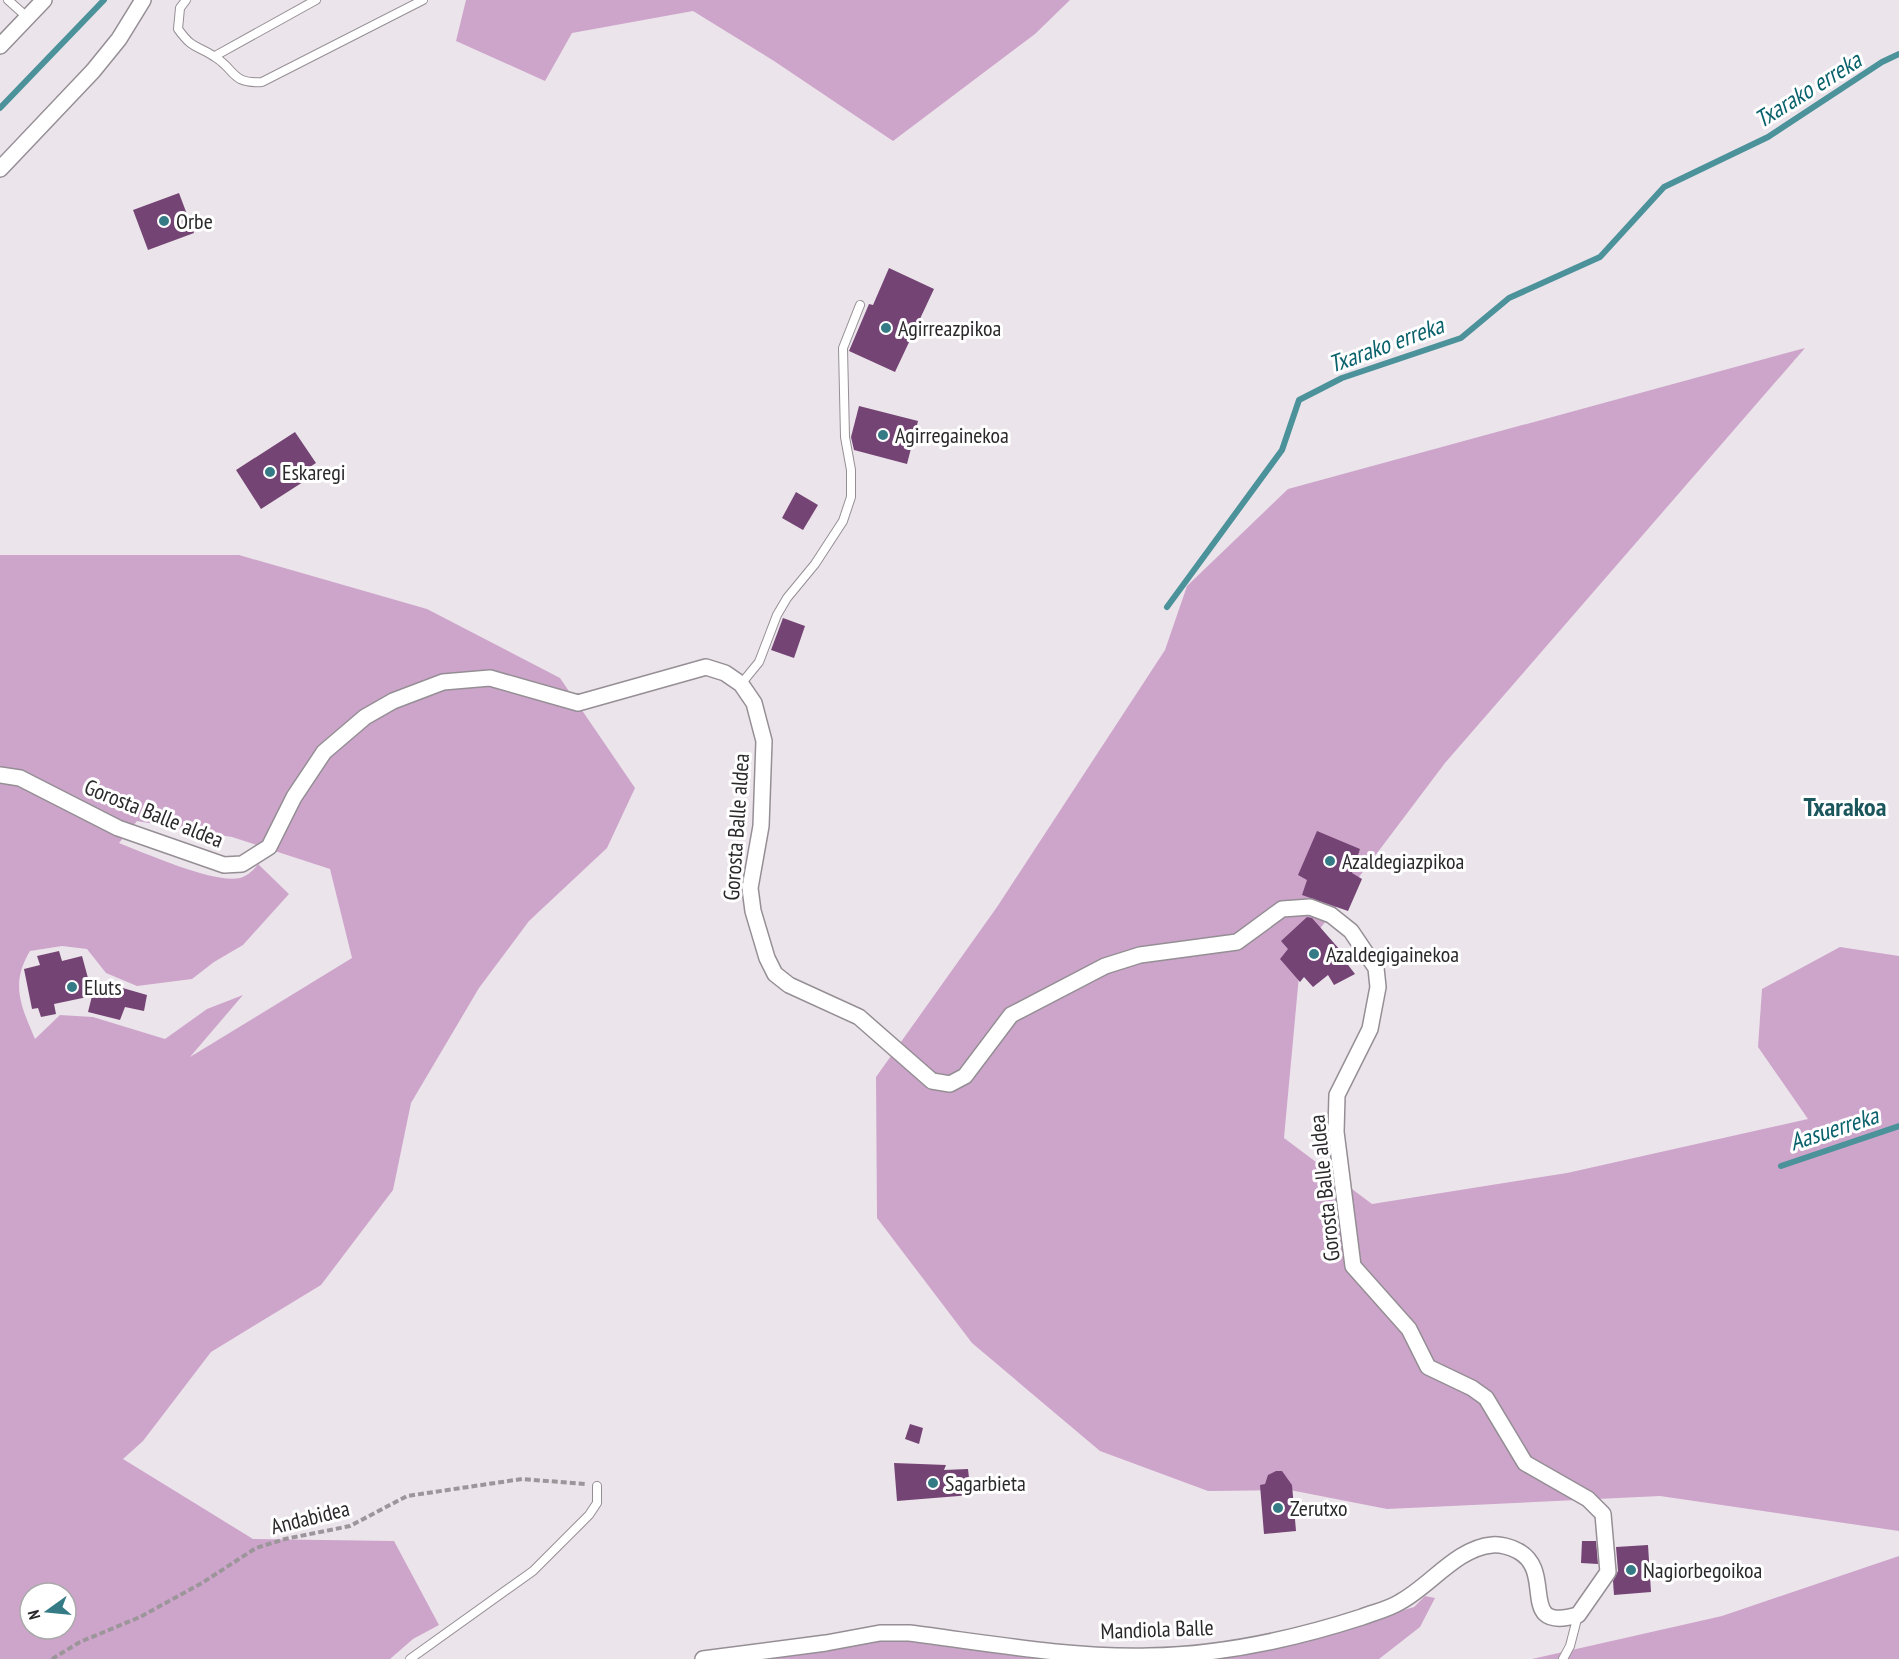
<svg xmlns="http://www.w3.org/2000/svg" width="1899" height="1659" font-family="'PT Sans Narrow',sans-serif">
<rect width="100%" height="100%" fill="#ece4eb"/>
<g fill="#cda5cb" fill-rule="evenodd">
<path d="M 466,0 L 1070,0 L 1035,34 L 893,141 L 774,61 L 693,11 L 572,33 L 545,81 L 456,41 Z"/>
<path d="M 1805,348 L 1445,763 L 1301,954 L 1284,1138 L 1372,1204 L 1567,1173 L 1808,1119 L 1758,1047 L 1762,989 L 1840,947 L 1899,956 L 1899,1531 L 1660,1496 L 1387,1509 L 1290,1490 L 1208,1491 L 1100,1451 L 972,1343 L 877,1218 L 876,1077 L 997,907 L 1165,650 L 1187,586 L 1288,489 Z"/>
<path d="M 0,555 L 239,555 L 427,609 L 560,678 L 635,788 L 607,848 L 529,921 L 479,988 L 411,1103 L 393,1190 L 321,1285 L 211,1352 L 143,1441 L 123,1459 L 253,1539 L 394,1541 L 439,1625 L 413,1639 L 390,1659 L 0,1659 ZM 137,821 L 232,837 L 330,869 L 352,958 L 190,1057 L 243,995 L 207,1009 L 165,1039 L 93,1017 L 60,1015 L 35,1039 C 21,1006 10,984 30,951 L 62,946 L 87,949 L 106,973 L 137,986 L 192,979 L 214,962 L 243,945 L 289,894 L 258,864 C 254,870 247,876 240,878 C 214,884 145,853 119,843 ZM 30,1593 L 66,1593 L 66,1629 L 30,1629 Z"/>
<path d="M 1899,1556 L 1899,1659 L 1532,1659 L 1722,1616 Z"/>
<path d="M 1425,1596 L 1435,1598 L 1420,1627 L 1379,1659 L 1218,1659 L 1279,1647 L 1414,1607 Z"/>
<path d="M 881,1638 L 1041,1659 L 752,1659 Z"/>
</g>
<g fill="none" stroke-linecap="round" stroke-linejoin="round">
<g stroke="#4c929b" stroke-width="6">
<path d="M 0,108 L 104,0"/>
<path d="M 1167,607 L 1282,450 L 1299,400 L 1342,378 L 1461,338 L 1509,298 L 1600,257 L 1664,187 L 1768,137 L 1882,62 L 1899,54"/>
<path d="M 1781,1166 L 1899,1126"/>
</g>
</g>
<g fill="#744474">
<path d="M 179,193 L 194,233 L 148,250 L 133,210 Z"/>
<path d="M 889,268 L 934,289 L 895,372 L 849,351 L 869,304 L 873,305 Z"/>
<path d="M 859,406 L 918,421 L 907,464 L 854,450 L 851,437 Z"/>
<path d="M 295,432 L 316,463 L 299,474 L 303,482 L 261,509 L 236,470 Z"/>
<path d="M 796,492 L 818,505 L 803,530 L 782,518 Z"/>
<path d="M 783,618 L 805,626 L 794,658 L 771,650 Z"/>
<path d="M 1317,831 L 1360,849 L 1352,873 L 1362,879 L 1348,911 L 1302,895 L 1307,880 L 1298,875 Z"/>
<path d="M 1307,917 L 1312,918 L 1348,959 L 1345,961 L 1355,974 L 1334,985 L 1328,975 L 1313,987 L 1304,977 L 1300,982 L 1280,959 L 1288,949 L 1281,941 Z"/>
<path d="M 59,951 L 62,961 L 82,956 L 88,978 L 147,995 L 144,1011 L 125,1007 L 120,1020 L 88,1012 L 92,996 L 54,1004 L 56,1014 L 41,1017 L 38,1008 L 32,1009 L 24,969 L 40,965 L 37,956 Z"/>
<path d="M 910,1424 L 923,1428 L 919,1444 L 905,1439 Z"/>
<path d="M 894,1463 L 946,1465 L 944,1470 L 968,1469 L 971,1495 L 897,1501 Z"/>
<path d="M 1276,1471 L 1282,1471 L 1292,1485 L 1296,1531 L 1264,1534 L 1260,1485 L 1265,1484 L 1268,1475 Z"/>
<path d="M 1582,1541 L 1596,1541 L 1598,1564 L 1581,1563 Z"/>
<path d="M 1648,1545 L 1651,1592 L 1614,1595 L 1613,1581 L 1618,1571 L 1616,1547 Z"/>
</g>
<g fill="none" stroke-linecap="round" stroke-linejoin="round">
<defs>
<g id="service">
<path d="M 8,0 L 27,17"/>
<path d="M 186,0 L 180,8 L 178,29 C 194,51 196,44 215,57 C 236,70 231,84 262,82 L 423,0"/>
<path d="M 215,56 L 316,0"/>
<path d="M 741,684 L 759,662 L 777,615 L 787,598 L 815,564 L 843,521 L 851,497 L 851,470 L 845,437 L 843,348 L 860,305"/>
<path d="M 410,1659 L 533,1571 L 589,1515 L 597,1503 L 597,1486"/>
<path d="M 1563,1659 L 1570,1646 L 1578,1615"/>
</g>
<g id="minor">
<path d="M 0,46 L 44,0"/>
<path d="M 0,169 L 93,71 L 119,39 L 143,0"/>
<path d="M 0,775 L 20,778 L 118,828 L 224,865 L 242,864 L 269,847 L 294,797 L 324,752 L 365,717 L 393,701 L 443,682 L 490,678 L 578,703 L 706,667 L 725,673 L 741,684 L 754,703 L 764,741 L 761,826 L 750,888 L 753,911 L 767,958 L 775,974 L 789,985 L 859,1017 L 932,1081 L 950,1084 L 965,1076 L 1011,1015 L 1105,966 L 1140,955 L 1237,942 L 1282,909 L 1310,907 L 1331,915 L 1351,931 L 1376,968 L 1378,987 L 1370,1029 L 1337,1095 L 1336,1132 L 1353,1266 L 1409,1329 L 1428,1367 L 1472,1388 L 1486,1398 L 1525,1463 L 1588,1499 L 1603,1514 L 1608,1572 L 1578,1615 C 1515,1633 1557,1572 1518,1551 C 1511,1547 1500,1544 1492,1545 C 1457,1548 1430,1586 1400,1602 C 1389,1609 1375,1612 1362,1617 C 1294,1639 1220,1655 1149,1656 C 1069,1658 988,1643 909,1633 L 880,1633 L 826,1643 L 703,1659"/>
</g>
</defs>
<use href="#service" stroke="#958f95" stroke-width="10"/>
<use href="#minor" stroke="#958f95" stroke-width="18"/>
<path stroke="#9c969b" stroke-width="4" stroke-dasharray="6 3" stroke-linecap="butt" d="M 52,1659 L 80,1642 L 140,1617 L 202,1583 L 256,1548 L 285,1539 L 350,1526 L 407,1496 L 522,1479 L 585,1484"/>
<use href="#service" stroke="#fff" stroke-width="8"/>
<use href="#minor" stroke="#fff" stroke-width="15"/>
</g>
<g fill="#347b85" stroke="#fff" stroke-width="2">
<circle cx="164" cy="221" r="6"/>
<circle cx="886" cy="328" r="6"/>
<circle cx="883" cy="435" r="6"/>
<circle cx="270" cy="472" r="6"/>
<circle cx="1330" cy="861" r="6"/>
<circle cx="1314" cy="954" r="6"/>
<circle cx="72" cy="987" r="6"/>
<circle cx="933" cy="1483" r="6"/>
<circle cx="1278" cy="1508" r="6"/>
<circle cx="1631" cy="1570" r="6"/>
</g>
<g text-anchor="middle" stroke-width="6" stroke-linejoin="round" paint-order="stroke">
<g font-size="22" fill="#2a282a" stroke="#fff" text-anchor="start">
<text x="176" y="229">Orbe</text>
<text x="898" y="336">Agirreazpikoa</text>
<text x="895" y="443">Agirregainekoa</text>
<text x="282" y="480">Eskaregi</text>
<text x="1342" y="869">Azaldegiazpikoa</text>
<text x="1326" y="962">Azaldegigainekoa</text>
<text x="84" y="995">Eluts</text>
<text x="945" y="1491">Sagarbieta</text>
<text x="1290" y="1516">Zerutxo</text>
<text x="1643" y="1578">Nagiorbegoikoa</text>
</g>
<g font-size="22" fill="#2a282a" stroke="#fff">
<text transform="translate(154 813) rotate(22)" y="8">Gorosta Balle aldea</text>
<text transform="translate(736 827) rotate(-86)" y="8">Gorosta Balle aldea</text>
<text transform="translate(1324 1188) rotate(-96)" y="8">Gorosta Balle aldea</text>
<text transform="translate(310 1517) rotate(-14)" y="8">Andabidea</text>
<text transform="translate(1157 1629) rotate(-2)" y="8">Mandiola Balle</text>
</g>
<g font-size="24" font-style="italic" fill="#09616b" stroke="#fff">
<text transform="translate(1808 90) rotate(-32)" y="8">Txarako erreka</text>
<text transform="translate(1386 345) rotate(-20)" y="8">Txarako erreka</text>
<text transform="translate(1834 1129) rotate(-18)" y="8">Aasuerreka</text>
</g>
<g font-size="26" font-weight="bold" fill="#1b565d" stroke="#fff">
<text x="1845" y="816">Txarakoa</text>
</g>
</g>
<g transform="translate(48 1611) rotate(255)"><circle r="28" fill="#ffffff" stroke="#aaa9aa" stroke-width="1.5"/>
<path d="M0-4.5L10 22L0 15L-10 22Z" fill="#347b85"/>
<text y="-9" font-size="16" font-weight="bold" text-anchor="middle" fill="#2a282a">N</text>
</g>
</svg>
